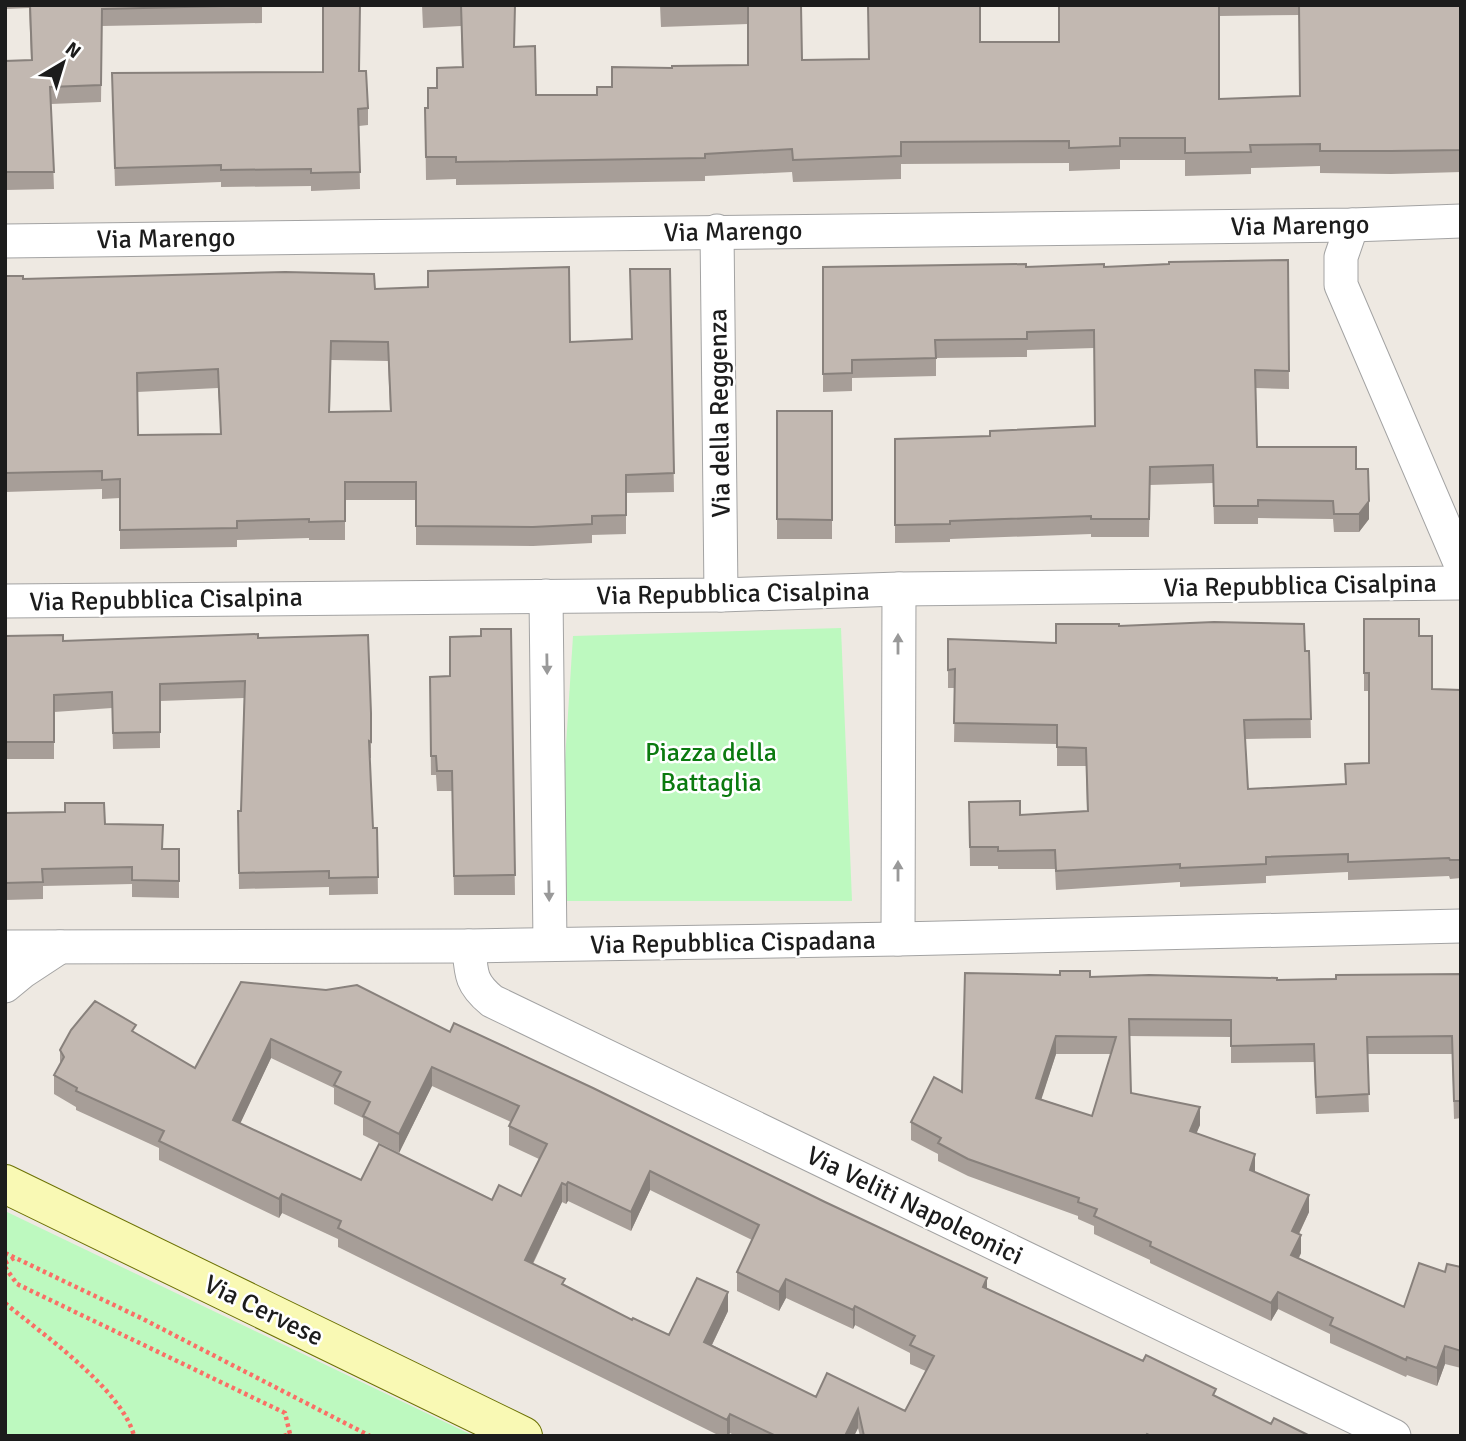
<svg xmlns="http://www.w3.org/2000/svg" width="1466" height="1441" font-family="Signika,sans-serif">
<rect width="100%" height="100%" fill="#eee9e2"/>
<g fill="#bdf9bf">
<path d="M 841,628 L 852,901 L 556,901 L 573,636 Z"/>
<path d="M 5,1211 L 474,1436 L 5,1436 Z"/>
</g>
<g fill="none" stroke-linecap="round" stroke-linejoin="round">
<defs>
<g id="minor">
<path d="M 1352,225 L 1341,257 L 1341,285 L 1461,565"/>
<path d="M 717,231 L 721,595"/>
<path d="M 5,241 L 1352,225 L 1461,221"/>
<path d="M 546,596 L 550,944"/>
<path d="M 5,601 L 721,595 L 899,589 L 1461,583"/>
<path d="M 898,939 L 899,589"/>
<path d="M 469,946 C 471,973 470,983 492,1001 L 1394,1436"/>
<path d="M 5,947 L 469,946 L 898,939 L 1461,926"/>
<path d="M 5,986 L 22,972 L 60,947"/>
</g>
<path id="secondary" d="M 5,1184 L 523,1436"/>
</defs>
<use href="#minor" stroke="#a3a3a3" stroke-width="35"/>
<use href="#secondary" stroke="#6c7204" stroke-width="40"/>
<g stroke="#fa6f66" stroke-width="4.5" stroke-dasharray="3.5 3.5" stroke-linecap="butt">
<path d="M 5,1253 L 141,1318 L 370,1436"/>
<path d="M 5,1263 L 14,1258"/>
<path d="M 5,1267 L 17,1284 L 285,1413 L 290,1434 L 284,1436"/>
<path d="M 5,1303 C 42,1334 122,1389 134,1436"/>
</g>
<use href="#minor" stroke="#fff" stroke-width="33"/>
<use href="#secondary" stroke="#f9f9b4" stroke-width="38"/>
</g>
<g fill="#a79e98" fill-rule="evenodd">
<path d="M 5,5 L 262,5 L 262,23 L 102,26 L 101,102 L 51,104 L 54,189 L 5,190 L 5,61 L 31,60 L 29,8 L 5,9 Z"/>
<path d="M 422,5 L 515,5 L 515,47 L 536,95 L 597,95 L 612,87 L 612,67 L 672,68 L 748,65 L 748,24 L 661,27 L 660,5 L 801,5 L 802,60 L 869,59 L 980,42 L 1059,42 L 1059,5 L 1461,5 L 1461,172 L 1391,174 L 1320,173 L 1320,166 L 1251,168 L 1251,174 L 1185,176 L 1185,160 L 1120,160 L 1120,169 L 1069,171 L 1069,163 L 901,164 L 901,179 L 793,182 L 792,172 L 705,176 L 705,181 L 456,185 L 456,179 L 426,180 L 425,108 L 428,108 L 437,88 L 462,67 L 461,26 L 423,28 ZM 1299,15 L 1300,96 L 1219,99 L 1219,16 Z"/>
<path d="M 359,71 L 368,108 L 368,125 L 359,126 L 360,189 L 311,191 L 311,186 L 221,187 L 221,182 L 115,186 L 112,90 L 323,72 Z"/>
<path d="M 1288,260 L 1289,389 L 1256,388 L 1257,447 L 1356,469 L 1369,519 L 1359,532 L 1334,532 L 1333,519 L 1258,518 L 1258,524 L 1214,524 L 1213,483 L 1150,485 L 1149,537 L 1091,537 L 1091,534 L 950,539 L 950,542 L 895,543 L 895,439 L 990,436 L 1095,426 L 1094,348 L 1027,350 L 1027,357 L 936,358 L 936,376 L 852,378 L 852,391 L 823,392 L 823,267 L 1104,267 Z"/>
<path d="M 670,269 L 674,492 L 626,493 L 626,534 L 592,535 L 592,543 L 533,546 L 416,545 L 416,500 L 345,500 L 345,540 L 309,540 L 309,538 L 237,540 L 237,547 L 120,549 L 120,498 L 102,499 L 102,489 L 5,492 L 5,276 L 23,279 L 375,289 L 570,342 L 632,339 ZM 331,360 L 388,361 L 390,411 L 330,412 ZM 218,388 L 221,434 L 138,435 L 137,392 Z"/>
<rect x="777" y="411" width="55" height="128"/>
<path d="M 1364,619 L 1419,636 L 1432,689 L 1461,690 L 1461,878 L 1450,879 L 1449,876 L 1348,880 L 1348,872 L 1266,876 L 1266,883 L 1180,887 L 1180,882 L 1056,890 L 1055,869 L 998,869 L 998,866 L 970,866 L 969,802 L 1020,815 L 1087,811 L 1086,766 L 1057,766 L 1057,744 L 954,742 L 955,688 L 948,688 L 948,639 L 1056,643 L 1119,626 L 1309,651 L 1311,738 L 1245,739 L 1248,789 L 1345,784 L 1369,763 L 1369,691 L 1364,691 Z"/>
<path d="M 511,629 L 515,895 L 454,895 L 452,791 L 437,791 L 436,775 L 431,775 L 430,677 L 450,676 L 481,636 Z"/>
<path d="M 5,636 L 63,641 L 258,638 L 371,713 L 371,758 L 369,758 L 373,828 L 377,828 L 378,894 L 329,895 L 329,887 L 239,889 L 238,811 L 241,811 L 244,698 L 160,701 L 160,748 L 113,749 L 112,708 L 54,712 L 54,759 L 5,759 Z"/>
<path d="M 65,812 L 105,824 L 163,849 L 179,849 L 179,898 L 132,897 L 132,884 L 43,886 L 43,899 L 5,900 L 5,813 Z"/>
<path d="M 1461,974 L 1461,1118 L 1454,1119 L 1452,1054 L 1367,1054 L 1369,1112 L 1316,1114 L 1314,1062 L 1231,1063 L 1231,1037 L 1129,1036 L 1131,1093 L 1200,1125 L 1196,1133 L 1255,1172 L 1309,1212 L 1299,1234 L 1301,1253 L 1299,1258 L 1404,1307 L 1445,1272 L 1461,1267 L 1461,1368 L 1445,1364 L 1437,1386 L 1407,1375 L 1406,1377 L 1330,1343 L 1330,1334 L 1278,1309 L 1271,1321 L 1150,1263 L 1150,1260 L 1094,1234 L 1094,1226 L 1078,1219 L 1078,1216 L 968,1176 L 938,1161 L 938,1154 L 911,1140 L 911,1122 L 962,1092 L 1090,977 L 1277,980 ZM 1056,1054 L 1111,1054 L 1092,1116 L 1041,1099 Z"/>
<path d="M 241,982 L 450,1032 L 987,1289 L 1271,1424 L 1310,1436 L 860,1436 L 858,1428 L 854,1436 L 736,1436 L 730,1433 L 728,1436 L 720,1436 L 338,1247 L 338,1239 L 282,1213 L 279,1218 L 159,1160 L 159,1148 L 76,1110 L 76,1107 L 54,1094 L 54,1075 L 60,1065 L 60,1050 L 136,1034 L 195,1068 ZM 271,1058 L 334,1088 L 334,1104 L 363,1118 L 363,1135 L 399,1153 L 432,1086 L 511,1122 L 509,1126 L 509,1145 L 539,1159 L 521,1196 L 492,1200 L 361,1180 L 240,1123 ZM 650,1190 L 752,1240 L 737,1272 L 737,1291 L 779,1311 L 786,1298 L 853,1329 L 855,1325 L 910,1353 L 910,1364 L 926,1371 L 905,1411 L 816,1397 L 712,1345 L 728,1311 L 669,1335 L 632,1320 L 565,1285 L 533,1264 L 562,1202 L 566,1204 L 568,1201 L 631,1231 Z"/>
</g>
<g fill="#88817c">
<path d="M 1369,501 L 1369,519 L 1359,532 L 1359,514 Z"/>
<path d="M 1056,1036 L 1056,1054 L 1036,1116 L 1036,1098 Z"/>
<path d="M 271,1039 L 271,1058 L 233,1139 L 233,1120 Z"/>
<path d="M 432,1067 L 432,1086 L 399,1153 L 399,1134 Z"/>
<path d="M 1200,1107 L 1200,1125 L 1190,1149 L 1190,1131 Z"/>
<path d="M 1255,1154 L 1255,1172 L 1250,1170 Z"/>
<path d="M 650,1171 L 650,1190 L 631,1231 L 631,1212 Z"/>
<path d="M 568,1182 L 568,1201 L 566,1204 L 566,1185 Z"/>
<path d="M 562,1183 L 562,1202 L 525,1279 L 525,1260 Z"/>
<path d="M 282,1194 L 282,1213 L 279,1218 L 279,1199 Z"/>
<path d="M 1309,1195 L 1309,1212 L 1292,1248 L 1292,1231 Z"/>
<path d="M 1301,1235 L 1301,1253 L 1291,1272 L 1291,1255 Z"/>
<path d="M 987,1278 L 987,1297 L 983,1287 Z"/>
<path d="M 786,1279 L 786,1298 L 779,1311 L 779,1292 Z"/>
<path d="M 728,1292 L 728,1311 L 704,1361 L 704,1342 Z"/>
<path d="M 1278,1292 L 1278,1309 L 1271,1321 L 1271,1303 Z"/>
<path d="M 855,1306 L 855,1325 L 853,1329 L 853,1310 Z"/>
<path d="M 1445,1346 L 1445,1364 L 1437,1386 L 1437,1368 Z"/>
<path d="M 858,1409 L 858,1428 L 854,1436 L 845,1436 Z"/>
<path d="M 730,1414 L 730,1433 L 728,1436 L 727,1436 L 727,1420 Z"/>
</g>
<g fill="#c2b8b1" stroke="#88817c" stroke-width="2" fill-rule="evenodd">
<path d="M 30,5 L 262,5 L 102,9 L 101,85 L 50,87 L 54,172 L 5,172 L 5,61 L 32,60 Z"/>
<path d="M 323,5 L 360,5 L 359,71 L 366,71 L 368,108 L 358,109 L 360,172 L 311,173 L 311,169 L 221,170 L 221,165 L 115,168 L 112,73 L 323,72 Z"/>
<path d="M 461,5 L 515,5 L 514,47 L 535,46 L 536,95 L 597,95 L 597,87 L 612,87 L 612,67 L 672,68 L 672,66 L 748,65 L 748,5 L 801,5 L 802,60 L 869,59 L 868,5 L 980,5 L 980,42 L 1059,42 L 1059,5 L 1219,5 L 1219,99 L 1300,96 L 1299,5 L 1461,5 L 1461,150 L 1391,151 L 1320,151 L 1320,144 L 1250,145 L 1251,152 L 1185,153 L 1185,138 L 1120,138 L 1120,146 L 1069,148 L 1069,141 L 901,142 L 901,156 L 793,160 L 792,149 L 705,154 L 705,158 L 456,162 L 456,157 L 426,157 L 425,108 L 428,108 L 428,88 L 437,88 L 437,68 L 463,67 Z"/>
<path d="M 1288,260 L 1289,371 L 1255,370 L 1257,447 L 1356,447 L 1356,469 L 1368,469 L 1369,501 L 1359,514 L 1334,514 L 1333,501 L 1258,500 L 1258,506 L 1214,506 L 1213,465 L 1150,467 L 1149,519 L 1091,519 L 1091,516 L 950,521 L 950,524 L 895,525 L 895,439 L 990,436 L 990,431 L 1095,426 L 1094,330 L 1027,332 L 1027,339 L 935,340 L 936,358 L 852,360 L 852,373 L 823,374 L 823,267 L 1026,264 L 1026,267 L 1104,264 L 1104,267 L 1169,264 L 1169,262 Z"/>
<path d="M 569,267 L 570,342 L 632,339 L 630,269 L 670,269 L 674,473 L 626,475 L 626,515 L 592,516 L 592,524 L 533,527 L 416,526 L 416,482 L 345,482 L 345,521 L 309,522 L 309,519 L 237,521 L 237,528 L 120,530 L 120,479 L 102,480 L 102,471 L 5,473 L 5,276 L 23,276 L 23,279 L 285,272 L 374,274 L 375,289 L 428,287 L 428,271 ZM 331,341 L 388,342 L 391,411 L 329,412 ZM 218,369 L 221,434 L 138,435 L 137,373 Z"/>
<path d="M 777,411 L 832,411 L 832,520 L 777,519 Z"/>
<path d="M 1364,619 L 1419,619 L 1419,636 L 1432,636 L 1432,689 L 1461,690 L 1461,860 L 1450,860 L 1449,858 L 1348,862 L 1348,854 L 1266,857 L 1266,864 L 1180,868 L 1180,864 L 1056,871 L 1055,850 L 998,851 L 998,847 L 970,847 L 969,802 L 1020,801 L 1020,815 L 1088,811 L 1086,748 L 1057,747 L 1057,725 L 954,723 L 955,669 L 948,670 L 948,639 L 1056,643 L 1056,624 L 1119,624 L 1119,626 L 1214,622 L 1304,624 L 1305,651 L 1309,651 L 1311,719 L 1244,720 L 1248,789 L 1346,784 L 1345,764 L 1369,763 L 1369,673 L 1364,673 Z"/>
<path d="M 481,629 L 511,629 L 515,875 L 454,876 L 452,771 L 437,771 L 436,756 L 431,756 L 430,677 L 450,676 L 450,637 L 481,636 Z"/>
<path d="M 258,634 L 258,638 L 368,635 L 371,713 L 371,742 L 369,741 L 373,828 L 377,828 L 378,877 L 329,878 L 329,871 L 239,873 L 238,811 L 241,811 L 245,681 L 160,684 L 160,732 L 113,733 L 112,692 L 54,695 L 54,742 L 5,742 L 5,636 L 63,635 L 63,641 Z"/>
<path d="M 65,803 L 104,803 L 105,824 L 163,825 L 162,849 L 179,849 L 179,881 L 132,880 L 132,867 L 42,869 L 43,882 L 5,883 L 5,813 L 65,812 Z"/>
<path d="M 1060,971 L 1090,971 L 1090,977 L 1149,975 L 1277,978 L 1277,980 L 1336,979 L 1336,975 L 1461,974 L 1461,1101 L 1454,1101 L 1452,1036 L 1367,1037 L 1369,1094 L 1316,1097 L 1314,1044 L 1231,1046 L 1231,1020 L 1129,1019 L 1131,1093 L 1200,1107 L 1190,1131 L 1255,1154 L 1250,1170 L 1309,1195 L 1292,1231 L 1301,1235 L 1291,1255 L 1404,1307 L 1419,1263 L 1445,1272 L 1447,1264 L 1461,1267 L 1461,1351 L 1445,1346 L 1437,1368 L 1407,1357 L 1406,1360 L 1330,1325 L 1333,1318 L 1278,1292 L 1271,1303 L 1150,1246 L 1151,1242 L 1094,1216 L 1097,1209 L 1078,1202 L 1079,1198 L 968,1159 L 938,1143 L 941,1138 L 911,1122 L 934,1077 L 962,1092 L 965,973 L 1060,975 ZM 1056,1036 L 1116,1037 L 1092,1116 L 1036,1098 Z"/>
<path d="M 241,982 L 326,990 L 357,985 L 450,1032 L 454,1023 L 593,1088 L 825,1202 L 987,1278 L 983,1287 L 1143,1361 L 1146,1355 L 1216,1389 L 1213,1395 L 1271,1424 L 1274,1418 L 1310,1436 L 1151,1436 L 1147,1434 L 1146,1436 L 864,1436 L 858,1409 L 845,1436 L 776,1436 L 730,1414 L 727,1420 L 338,1228 L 341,1221 L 282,1194 L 279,1199 L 159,1141 L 164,1131 L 76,1091 L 77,1088 L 54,1075 L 64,1057 L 60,1050 L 71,1030 L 95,1001 L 136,1025 L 132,1031 L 195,1068 ZM 271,1039 L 341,1072 L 334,1085 L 370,1102 L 363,1116 L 399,1134 L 432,1067 L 519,1106 L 509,1126 L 547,1144 L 521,1196 L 499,1185 L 492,1200 L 379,1144 L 361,1180 L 233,1120 ZM 650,1171 L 759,1225 L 737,1272 L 779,1292 L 786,1279 L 853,1310 L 855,1306 L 915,1336 L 910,1345 L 934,1356 L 905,1411 L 827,1373 L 816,1397 L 704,1342 L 728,1292 L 697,1278 L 669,1335 L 633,1318 L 632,1320 L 562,1284 L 565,1279 L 525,1260 L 562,1183 L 566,1185 L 568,1182 L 631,1212 Z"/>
</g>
<defs><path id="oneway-solid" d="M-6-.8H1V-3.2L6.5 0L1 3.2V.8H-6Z" transform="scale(1.75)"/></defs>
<g fill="#999">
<use href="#oneway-solid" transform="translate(898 644) rotate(-90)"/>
<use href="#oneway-solid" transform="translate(547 664) rotate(89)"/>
<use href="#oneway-solid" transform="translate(898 871) rotate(-90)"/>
<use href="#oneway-solid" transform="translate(549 891) rotate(89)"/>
</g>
<g text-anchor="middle" stroke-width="5" stroke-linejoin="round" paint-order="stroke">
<g font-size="26" fill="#1c1c1c" stroke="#fff">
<text transform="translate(1300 225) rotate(-1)" y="9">Via Marengo</text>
<text transform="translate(733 231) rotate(-1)" y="9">Via Marengo</text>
<text transform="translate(166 238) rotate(-1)" y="9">Via Marengo</text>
<text transform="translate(719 413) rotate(-91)" y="9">Via della Reggenza</text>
<text transform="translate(1300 585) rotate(-1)" y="9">Via Repubblica Cisalpina</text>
<text transform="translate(733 593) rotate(-1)" y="9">Via Repubblica Cisalpina</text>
<text transform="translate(166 599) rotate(-1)" y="9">Via Repubblica Cisalpina</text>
<text transform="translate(733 942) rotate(-1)" y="9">Via Repubblica Cispadana</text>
<text transform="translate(915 1205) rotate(26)" y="9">Via Veliti Napoleonici</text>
<text transform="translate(264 1310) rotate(26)" y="9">Via Cervese</text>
</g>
<g font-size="26" fill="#0b7a0f" stroke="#fff">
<text x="711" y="761">Piazza della<tspan x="711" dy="30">Battaglia</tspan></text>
</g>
</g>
<rect width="1466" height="1441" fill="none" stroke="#1c1c1c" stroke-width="14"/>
<g transform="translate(63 63) rotate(38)" stroke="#ffffff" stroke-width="5" paint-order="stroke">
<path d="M0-5L12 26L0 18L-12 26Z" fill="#1c1c1c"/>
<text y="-10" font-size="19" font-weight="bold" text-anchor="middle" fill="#1c1c1c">N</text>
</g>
</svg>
